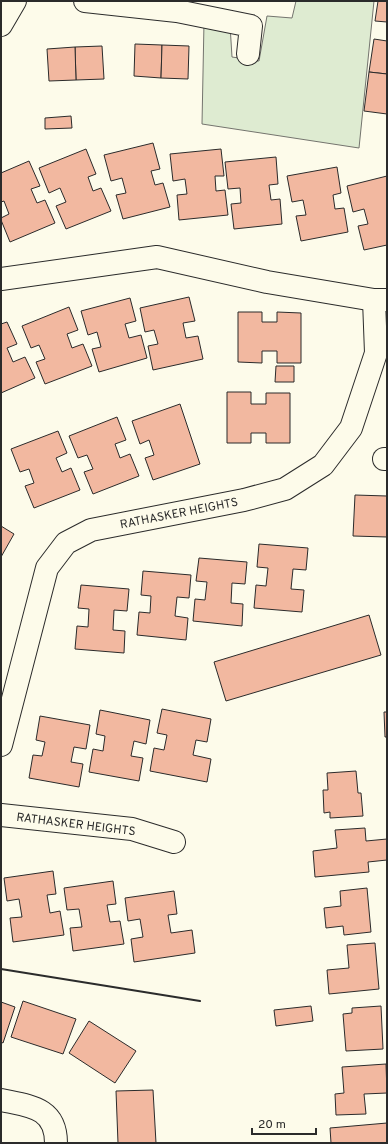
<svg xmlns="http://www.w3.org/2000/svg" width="388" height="1144" font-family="Overpass,sans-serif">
<rect width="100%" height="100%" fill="#fdfbea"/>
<path fill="#deebd1" stroke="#74746e" d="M 296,1 L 374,1 L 359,148 L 202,124 L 204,22 L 230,25 L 232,57 L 259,61 L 267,16 L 292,18 Z"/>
<g fill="#f2b8a0" stroke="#2b2b2b">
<path d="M 378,1 L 387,1 L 387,22 L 375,21 Z"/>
<path d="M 374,39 L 387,41 L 387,74 L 369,72 Z"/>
<path d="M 135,44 L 162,45 L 161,78 L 134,76 Z"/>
<path d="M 162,45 L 189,46 L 188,79 L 161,78 Z"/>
<path d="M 102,46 L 104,79 L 76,80 L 75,47 Z"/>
<path d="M 75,47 L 76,80 L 49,81 L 47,49 Z"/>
<path d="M 369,72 L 387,74 L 387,114 L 364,111 Z"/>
<path d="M 71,116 L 72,128 L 45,129 L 45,118 Z"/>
<path d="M 153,143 L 160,169 L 151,171 L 155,185 L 163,183 L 170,207 L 123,219 L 116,195 L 126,193 L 122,178 L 111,181 L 104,155 Z"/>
<path d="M 86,149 L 96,174 L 88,177 L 93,191 L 101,188 L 111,211 L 66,229 L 56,206 L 66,202 L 60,188 L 49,193 L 39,168 Z"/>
<path d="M 221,149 L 224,176 L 215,176 L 216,191 L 225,190 L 228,215 L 179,220 L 177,195 L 187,194 L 185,179 L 173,181 L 170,154 Z"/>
<path d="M 276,157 L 278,184 L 269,185 L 271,200 L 280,199 L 282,224 L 234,229 L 231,204 L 241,203 L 240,188 L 228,189 L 225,162 Z"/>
<path d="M 29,161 L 40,186 L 31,189 L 37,203 L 45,200 L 55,223 L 10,242 L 1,220 L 1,218 L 9,214 L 4,201 L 1,202 L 1,173 Z"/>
<path d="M 337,167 L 341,193 L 333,195 L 335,209 L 344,208 L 348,232 L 301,241 L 296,216 L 306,215 L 303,200 L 292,202 L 287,176 Z"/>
<path d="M 387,176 L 387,245 L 364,250 L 358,226 L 368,224 L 364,209 L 353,212 L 347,186 Z"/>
<path d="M 189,297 L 195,321 L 183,323 L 186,338 L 198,336 L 203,359 L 153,370 L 148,346 L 158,344 L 154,330 L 145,332 L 140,308 Z"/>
<path d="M 130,298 L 136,321 L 125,324 L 129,338 L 141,335 L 147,358 L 99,372 L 92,349 L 101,347 L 97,332 L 88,335 L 81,311 Z"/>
<path d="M 69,307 L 78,330 L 67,334 L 72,348 L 83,344 L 92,366 L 45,384 L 36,362 L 45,359 L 39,345 L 31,348 L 22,326 Z"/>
<path d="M 238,312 L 262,312 L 262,322 L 277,322 L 277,312 L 301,313 L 301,363 L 277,363 L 277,351 L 262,351 L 262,363 L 238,362 Z"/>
<path d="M 7,322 L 17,344 L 7,348 L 13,362 L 25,357 L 35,378 L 1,393 L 1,324 Z"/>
<path d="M 276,366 L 294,366 L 294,382 L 275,382 Z"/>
<path d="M 227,392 L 251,392 L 251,404 L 266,404 L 266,393 L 290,393 L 290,443 L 266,443 L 266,433 L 251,433 L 251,443 L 227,443 Z"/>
<path d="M 180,404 L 200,464 L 153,480 L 145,458 L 154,455 L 149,440 L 140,444 L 132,421 Z"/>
<path d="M 117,417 L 126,440 L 115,444 L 120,458 L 130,454 L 139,476 L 93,494 L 84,472 L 93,469 L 87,455 L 78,458 L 69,436 Z"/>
<path d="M 58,431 L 67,453 L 56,458 L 62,472 L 71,468 L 80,490 L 34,508 L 25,486 L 34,483 L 29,469 L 20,472 L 11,449 Z"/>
<path d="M 355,495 L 387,496 L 387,537 L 353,536 Z"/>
<path d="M 1,526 L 14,534 L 1,557 Z"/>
<path d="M 259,544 L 308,548 L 306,570 L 293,569 L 291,589 L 304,590 L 302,612 L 254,608 L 256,585 L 266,586 L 268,568 L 257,567 Z"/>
<path d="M 199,558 L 247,562 L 245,584 L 232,583 L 231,603 L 243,604 L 242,626 L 193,621 L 195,599 L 205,600 L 207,582 L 196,581 Z"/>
<path d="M 143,571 L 191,575 L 189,598 L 177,597 L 175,616 L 188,618 L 186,640 L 137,635 L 139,612 L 150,613 L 151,596 L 141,595 Z"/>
<path d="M 81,585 L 129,589 L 127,611 L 114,610 L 113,630 L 125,631 L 124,653 L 75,649 L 77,626 L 88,627 L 89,609 L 78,608 Z"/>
<path d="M 369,615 L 381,655 L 226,701 L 214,662 Z"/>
<path d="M 162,709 L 211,719 L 207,742 L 196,740 L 193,755 L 211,759 L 207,782 L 150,771 L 154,748 L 164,750 L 167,735 L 157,733 Z"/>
<path d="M 100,710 L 150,720 L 146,744 L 134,741 L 131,756 L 143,758 L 139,781 L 89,772 L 93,749 L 103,751 L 105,736 L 96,734 Z"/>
<path d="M 384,712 L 387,712 L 387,737 L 385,737 Z"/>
<path d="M 40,716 L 90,725 L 86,749 L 74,747 L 71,762 L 83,764 L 79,787 L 29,778 L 33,755 L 42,756 L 45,742 L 36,740 Z"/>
<path d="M 356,771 L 358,793 L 361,793 L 363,816 L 330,818 L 330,812 L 324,813 L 323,790 L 328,790 L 327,773 Z"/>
<path d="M 365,828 L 366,841 L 387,839 L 387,860 L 368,862 L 369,872 L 315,877 L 313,851 L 337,848 L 335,830 Z"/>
<path d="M 53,871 L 56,894 L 47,895 L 50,913 L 60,911 L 64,935 L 13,942 L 10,918 L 22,917 L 19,899 L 7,901 L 4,878 Z"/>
<path d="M 113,881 L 116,904 L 107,905 L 110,922 L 120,921 L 124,944 L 73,951 L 70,928 L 82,927 L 79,909 L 67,910 L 64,888 Z"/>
<path d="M 367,888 L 371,932 L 344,935 L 343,926 L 326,928 L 324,908 L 341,906 L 340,891 Z"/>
<path d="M 174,891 L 177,914 L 168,915 L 171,933 L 192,930 L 195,953 L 134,962 L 131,939 L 143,937 L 140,919 L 128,921 L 125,898 Z"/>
<path d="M 375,943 L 379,989 L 329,994 L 327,970 L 349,968 L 347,945 Z"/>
<path d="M 23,1001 L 76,1019 L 63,1054 L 11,1037 Z"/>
<path d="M 1,1002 L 15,1007 L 3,1043 L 1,1042 Z"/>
<path d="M 311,1006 L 313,1021 L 276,1026 L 274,1010 Z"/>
<path d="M 381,1006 L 383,1049 L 346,1051 L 343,1014 L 352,1013 L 352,1008 Z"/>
<path d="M 89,1021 L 136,1051 L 115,1083 L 69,1053 Z"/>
<path d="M 386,1064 L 387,1093 L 364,1094 L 366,1114 L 336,1115 L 335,1094 L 344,1093 L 342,1067 Z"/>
<path d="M 153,1090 L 156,1143 L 118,1143 L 116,1091 Z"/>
<path d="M 387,1123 L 387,1143 L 331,1143 L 330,1128 Z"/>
</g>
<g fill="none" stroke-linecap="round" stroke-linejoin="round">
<defs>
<g id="minor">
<path d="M 85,1 L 177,11 L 251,26 L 248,54"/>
<path d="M 1,25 L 15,1"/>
<path d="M 1,279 L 157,257 L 267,282 L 374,300 L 387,300"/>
<path d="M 384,459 L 387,459"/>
<path d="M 1,745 L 47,568 L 66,543 L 91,530 L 244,500 L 285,489 L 323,465 L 351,428 L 376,353 L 374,300"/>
<path d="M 1,815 L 132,829 L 174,842"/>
<path d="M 1,1100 C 29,1106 56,1107 56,1143"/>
</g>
</defs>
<use href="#minor" stroke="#2b2b2b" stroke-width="24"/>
<use href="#minor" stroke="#fdfbea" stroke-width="22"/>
<path stroke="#2b2b2b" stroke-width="2" d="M 1,969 L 200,1001"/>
</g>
<g text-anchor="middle" stroke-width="3" stroke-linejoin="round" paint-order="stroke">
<g font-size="12" fill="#2b2b2b" stroke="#fdfbea">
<text transform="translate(179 513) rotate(-11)" y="4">RATHASKER HEIGHTS</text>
<text transform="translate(76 824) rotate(7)" y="4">RATHASKER HEIGHTS</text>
</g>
</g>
<rect width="388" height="1144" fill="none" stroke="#2b2b2b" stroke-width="4"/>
<path d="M252 1128v6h64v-6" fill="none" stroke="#2b2b2b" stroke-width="2"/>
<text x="258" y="1128" font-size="12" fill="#2b2b2b" stroke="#fdfbea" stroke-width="3" paint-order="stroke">20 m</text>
</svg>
